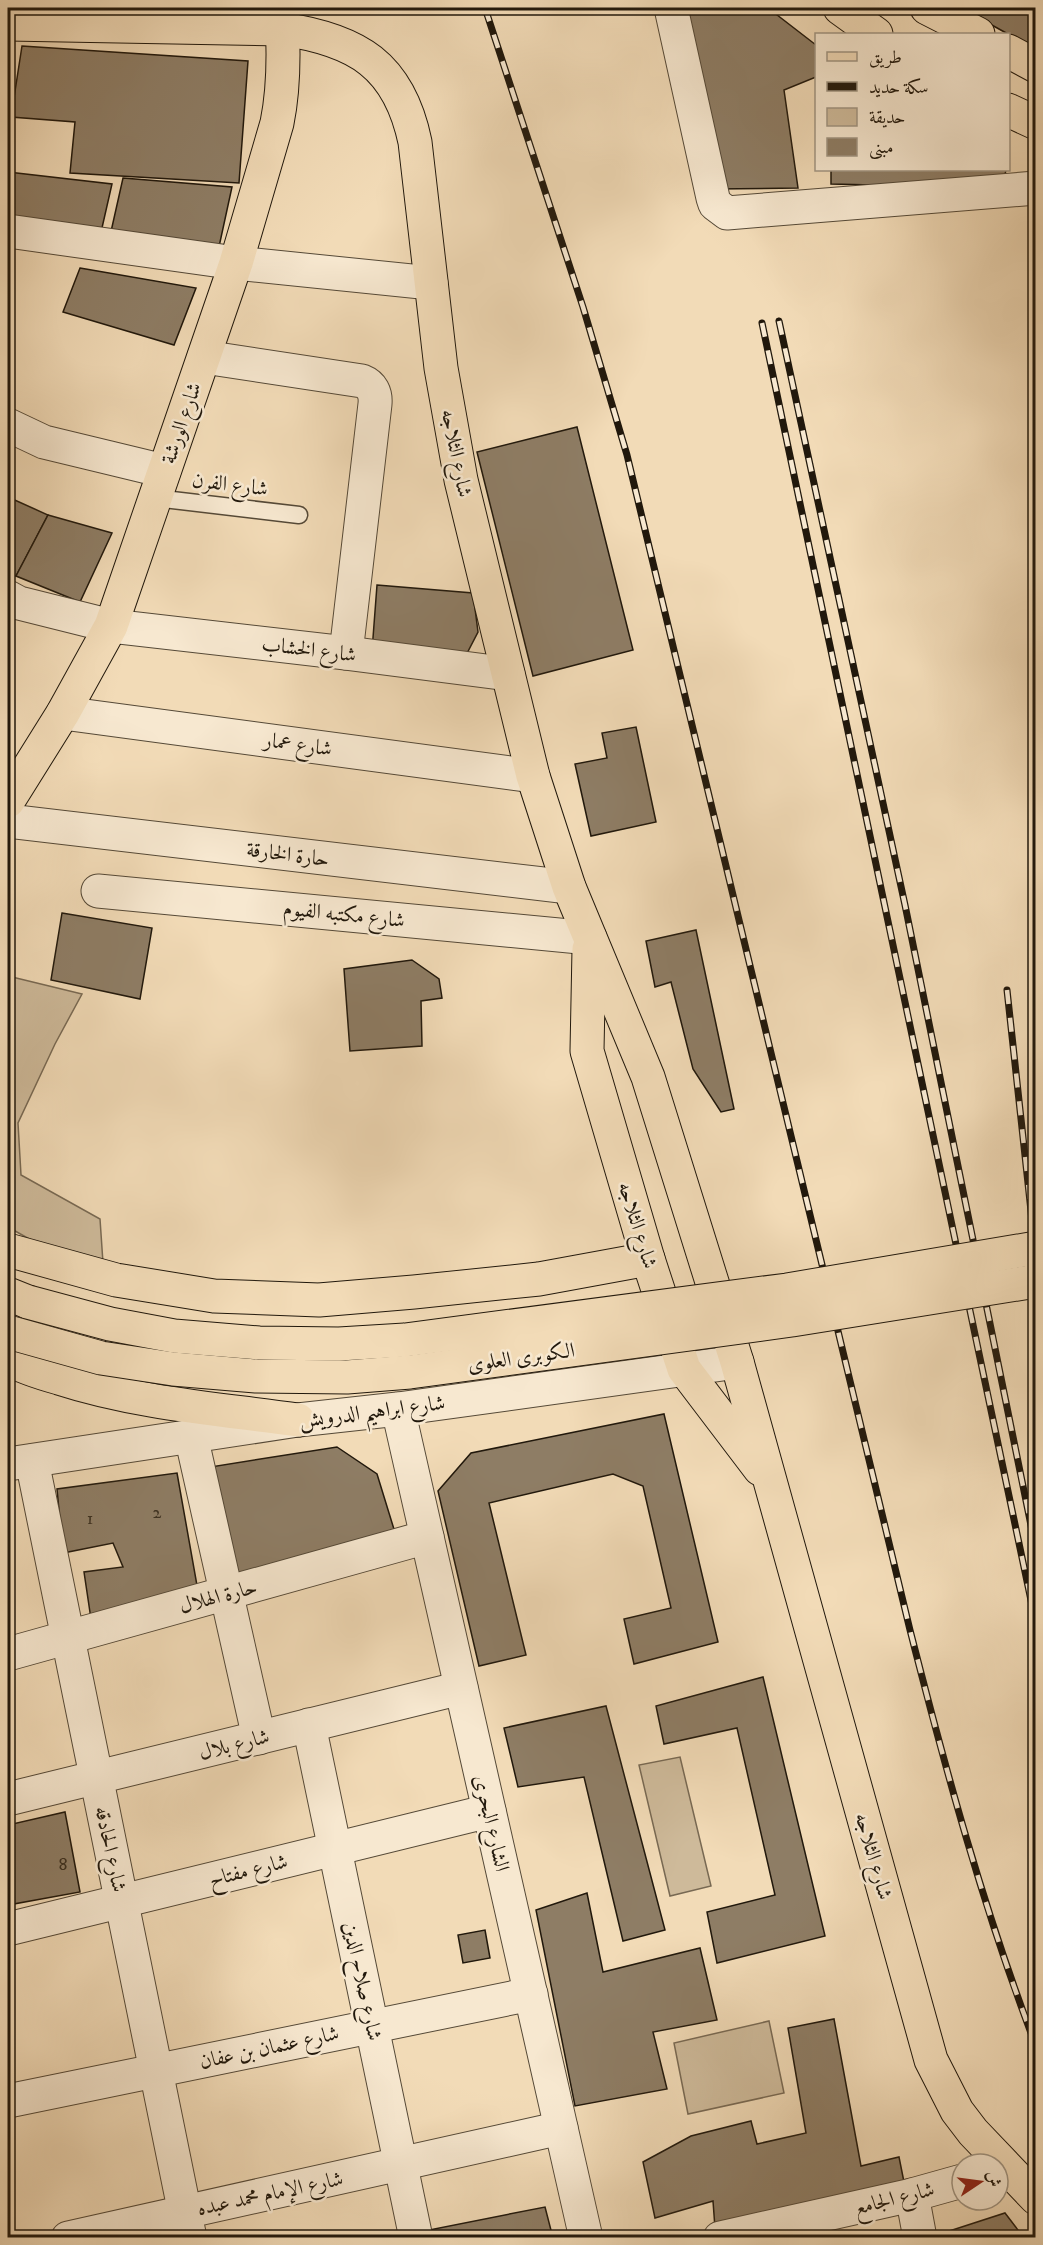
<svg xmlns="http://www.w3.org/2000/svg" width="1043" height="2245" font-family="'IM FELL DW Pica',Amiri,serif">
<rect width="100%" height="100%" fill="#f2dbb7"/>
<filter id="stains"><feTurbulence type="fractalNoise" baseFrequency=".00333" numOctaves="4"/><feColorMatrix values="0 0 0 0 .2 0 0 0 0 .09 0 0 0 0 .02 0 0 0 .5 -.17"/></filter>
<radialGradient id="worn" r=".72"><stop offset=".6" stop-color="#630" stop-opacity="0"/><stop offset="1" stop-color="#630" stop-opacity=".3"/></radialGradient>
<g fill="#ceba9a" stroke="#786953" stroke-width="1.5">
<path d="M 8,976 L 82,994 L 55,1044 L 18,1123 L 21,1175 L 100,1219 L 103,1263 L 47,1249 L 8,1227 Z"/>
<path d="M 680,1757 L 711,1886 L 670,1896 L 639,1765 Z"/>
<path d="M 769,2021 L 784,2093 L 688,2114 L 674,2043 Z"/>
</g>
<g fill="#8e7d65" stroke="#21180c" stroke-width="1.5">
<path d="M 675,8 L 768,8 L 816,45 L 816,77 L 784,90 L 798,188 L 715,189 Z"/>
<path d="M 961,8 L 1036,8 L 1036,51 L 1008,34 Z"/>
<path d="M 22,46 L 248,61 L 239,183 L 70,173 L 75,122 L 11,117 Z"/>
<path d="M 831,170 L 1006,170 L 1002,188 L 831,184 Z"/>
<path d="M 8,172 L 112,184 L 99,241 L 8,223 Z"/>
<path d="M 123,178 L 232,187 L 217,256 L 110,236 Z"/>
<path d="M 80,268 L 196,288 L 174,345 L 63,312 Z"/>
<path d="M 577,427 L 633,650 L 533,676 L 477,452 Z"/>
<path d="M 8,497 L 48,515 L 16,576 L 8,572 Z"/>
<path d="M 48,515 L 112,533 L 80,602 L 16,576 Z"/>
<path d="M 377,585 L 473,593 L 478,632 L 463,661 L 372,651 Z"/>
<path d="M 636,727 L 656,822 L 591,836 L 575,764 L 607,758 L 602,733 Z"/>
<path d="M 62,913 L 152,928 L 140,999 L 51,980 Z"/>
<path d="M 696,930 L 734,1109 L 721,1112 L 693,1069 L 671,982 L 655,987 L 646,941 Z"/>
<path d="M 412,960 L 439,979 L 442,998 L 421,1001 L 422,1046 L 350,1051 L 344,969 Z"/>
<path d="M 664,1414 L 718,1642 L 634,1664 L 624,1619 L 671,1608 L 643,1486 L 613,1474 L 489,1503 L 526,1655 L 479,1666 L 438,1491 L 471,1453 Z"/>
<path d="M 337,1447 L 377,1474 L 397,1539 L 226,1581 L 204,1468 Z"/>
<path d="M 177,1473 L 198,1591 L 91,1619 L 84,1572 L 123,1567 L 113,1543 L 63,1553 L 57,1489 Z"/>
<path d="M 763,1677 L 825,1936 L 717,1963 L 707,1912 L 775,1895 L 737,1728 L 664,1744 L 656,1706 Z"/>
<path d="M 606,1706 L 665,1930 L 623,1941 L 584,1777 L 518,1787 L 504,1728 Z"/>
<path d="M 65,1812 L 80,1892 L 8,1905 L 8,1825 Z"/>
<path d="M 587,1893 L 603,1972 L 700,1948 L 717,2020 L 653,2032 L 667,2089 L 575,2106 L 536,1910 Z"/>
<path d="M 485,1930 L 490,1958 L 463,1963 L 458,1935 Z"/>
<path d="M 834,2019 L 861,2166 L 899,2157 L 905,2187 L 715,2228 L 713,2201 L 655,2218 L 643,2162 L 691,2136 L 751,2121 L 757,2144 L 806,2133 L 788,2028 Z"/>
<path d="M 545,2207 L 553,2238 L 426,2238 L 424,2231 Z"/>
<path d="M 1005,2213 L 1024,2238 L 941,2238 L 940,2234 Z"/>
</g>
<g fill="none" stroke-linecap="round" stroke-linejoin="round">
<defs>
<path id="service" d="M 155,498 L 299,515"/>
<g id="minor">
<path d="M 671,8 L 713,198 L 715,204 L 727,213 L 1036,188"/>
<path d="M 8,231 L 236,263 L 431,283"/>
<path d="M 204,357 L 362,381 C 372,385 376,393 375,404 L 346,653"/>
<path d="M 8,425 L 44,442 L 164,471"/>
<path d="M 8,597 L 19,603 L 111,626 L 346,653 L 508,674"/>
<path d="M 63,713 L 533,776"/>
<path d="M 8,821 L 569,887"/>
<path d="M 98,891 L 590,938"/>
<path d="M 398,1409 L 586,2238"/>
<path d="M 191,1436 L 259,1738"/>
<path d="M 32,1461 L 190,2238"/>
<path d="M 8,1654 L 427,1537"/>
<path d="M 309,1725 L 416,2238"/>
<path d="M 8,1799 L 461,1688"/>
<path d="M 8,1929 L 489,1811"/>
<path d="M 8,2101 L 531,1994"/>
<path d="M 912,2195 L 920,2238"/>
<path d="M 68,2238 L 561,2128"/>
<path d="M 720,2238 L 912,2195 L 962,2181"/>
</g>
<path id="tertiary" d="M 8,1464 L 298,1420 L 398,1409 L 737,1362"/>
<g id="primary">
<path d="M 840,8 L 876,34"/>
<path d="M 927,8 L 978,34"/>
<path d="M 8,24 L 283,29 C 357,40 399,65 415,142 L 441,368 L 461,480 L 533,776 L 569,887 L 648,1077 L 737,1362 L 931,2060 L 957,2111 L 973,2132 L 1036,2198"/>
<path d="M 1008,51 L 1036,66"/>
<path d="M 1008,110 L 1036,123"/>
<path d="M 8,801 L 63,713 L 111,626 L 236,263 L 277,123 C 284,89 284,55 282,20 L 272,12"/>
<path d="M 589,949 L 587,1051 L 648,1259 L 684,1369 L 760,1469"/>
<path d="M 8,1250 L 116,1280 L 214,1296 L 319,1300 L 414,1292 L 539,1279 L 648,1259"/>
<path d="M 8,1294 L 28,1302"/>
<path d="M 8,1359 C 24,1368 41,1373 59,1378 C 136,1403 218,1409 298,1420"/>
</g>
</defs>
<use href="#service" stroke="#554937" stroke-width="19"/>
<use href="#minor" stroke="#554937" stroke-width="35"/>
<use href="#tertiary" stroke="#554937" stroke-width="35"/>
<use href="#primary" stroke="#21180c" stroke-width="35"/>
<use href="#service" stroke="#f7e8d0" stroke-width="16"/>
<use href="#minor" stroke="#f7e8d0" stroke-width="33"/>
<use href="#tertiary" stroke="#f7e8d0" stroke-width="33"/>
<use href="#primary" stroke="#f2dbb7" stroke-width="33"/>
<defs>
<g id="rail">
<path d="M 485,8 L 583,307 L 627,455 L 910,1630 C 946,1771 984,1911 1036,2046"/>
<path d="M 779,321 L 905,905 L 1036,1550"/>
<path d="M 762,323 L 1036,1624"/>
<path d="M 1007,990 L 1036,1257"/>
</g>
</defs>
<use href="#rail" stroke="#21180c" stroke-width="7"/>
<use href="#rail" stroke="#f7e8d0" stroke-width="4.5" stroke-dasharray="14" stroke-linecap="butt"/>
<defs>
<g id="primary-bridge">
<path d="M 28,1302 L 110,1324 L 174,1336 L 259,1343 L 339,1344 L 405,1340 L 787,1290 L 1036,1248"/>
<path d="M 8,1332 L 101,1358 L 173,1369 L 256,1376 L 347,1377 L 410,1372 L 792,1320 L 1036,1281"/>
</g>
</defs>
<use href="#primary-bridge" stroke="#21180c" stroke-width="35" stroke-linecap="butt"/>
<use href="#primary-bridge" stroke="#f2dbb7" stroke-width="33"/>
</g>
<g text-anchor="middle" stroke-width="5" stroke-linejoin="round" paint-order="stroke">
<g font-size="18" fill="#3c3122">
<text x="157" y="1518">2</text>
<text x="90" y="1524">1</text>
<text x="63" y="1870">8</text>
</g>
<g font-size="21" fill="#21180c" stroke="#f7e8d0">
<text transform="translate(181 423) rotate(-71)" y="7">شارع الورشة</text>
<text transform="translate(457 453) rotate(79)" y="7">شارع الثلاجه</text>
<text transform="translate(230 484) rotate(7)" y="7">شارع الفرن</text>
<text transform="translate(309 649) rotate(7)" y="7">شارع الخشاب</text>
<text transform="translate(298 744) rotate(8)" y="7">شارع عمار</text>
<text transform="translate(288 854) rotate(7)" y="7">حارة الخارقة</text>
<text transform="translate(344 914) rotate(6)" y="7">شارع مكتبه الفيوم</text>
<text transform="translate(638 1225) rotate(73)" y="7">شارع الثلاجه</text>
<text transform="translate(521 1357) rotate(-8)" y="7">الكوبرى العلوى</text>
<text transform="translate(372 1411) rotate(-7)" y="7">شارع ابراهيم الدرويش</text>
<text transform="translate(218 1596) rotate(-15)" y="7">حارة الهلال</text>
<text transform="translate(234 1744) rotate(-14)" y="7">شارع بلال</text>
<text transform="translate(492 1823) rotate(77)" y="7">الشارع البحرى</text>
<text transform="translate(111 1849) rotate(78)" y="7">شارع الحادقه</text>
<text transform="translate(874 1856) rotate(74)" y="7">شارع الثلاجه</text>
<text transform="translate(248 1870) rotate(-14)" y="7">شارع مفتاح</text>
<text transform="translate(363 1981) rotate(78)" y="7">شارع صلاح الدين</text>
<text transform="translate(269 2047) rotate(-12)" y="7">شارع عثمان بن عفان</text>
<text transform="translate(270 2193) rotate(-12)" y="7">شارع الإمام محمد عبده</text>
<text transform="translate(894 2198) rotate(-14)" y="7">شارع الجامع</text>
</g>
</g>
<rect width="1043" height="2245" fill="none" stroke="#f2dbb7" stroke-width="30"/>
<rect x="9" y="9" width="1025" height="2227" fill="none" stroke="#21180c" stroke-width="3"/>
<rect x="15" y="15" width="1013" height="2215" fill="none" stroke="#21180c" stroke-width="1.5"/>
<rect x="815" y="33" width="195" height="138" fill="#f7e8d0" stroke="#a19582" stroke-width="1.5"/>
<rect x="827" y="52" width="30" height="9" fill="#f2dbb7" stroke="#a19582" stroke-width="1.5"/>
<text x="869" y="63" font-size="18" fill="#21180c">طريق</text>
<rect x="827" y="82" width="30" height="9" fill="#21180c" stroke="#a19582" stroke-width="1.5"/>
<text x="869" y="93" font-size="18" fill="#21180c">سكة حديد</text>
<rect x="827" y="108" width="30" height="18" fill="#ceba9a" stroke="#a19582" stroke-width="1.5"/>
<text x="869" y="123" font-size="18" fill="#21180c">حديقة</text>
<rect x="827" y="138" width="30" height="18" fill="#8e7d65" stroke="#a19582" stroke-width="1.5"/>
<text x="869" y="153" font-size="18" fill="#21180c">مبنى</text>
<g transform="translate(980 2182) rotate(77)"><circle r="28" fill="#f7e8d0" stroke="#a19582" stroke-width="1.5"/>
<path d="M0-4.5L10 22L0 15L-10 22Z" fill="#8f2418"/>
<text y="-9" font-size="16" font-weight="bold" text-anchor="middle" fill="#21180c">ش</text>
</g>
<rect width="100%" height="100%" filter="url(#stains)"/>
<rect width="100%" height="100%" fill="url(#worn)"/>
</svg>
